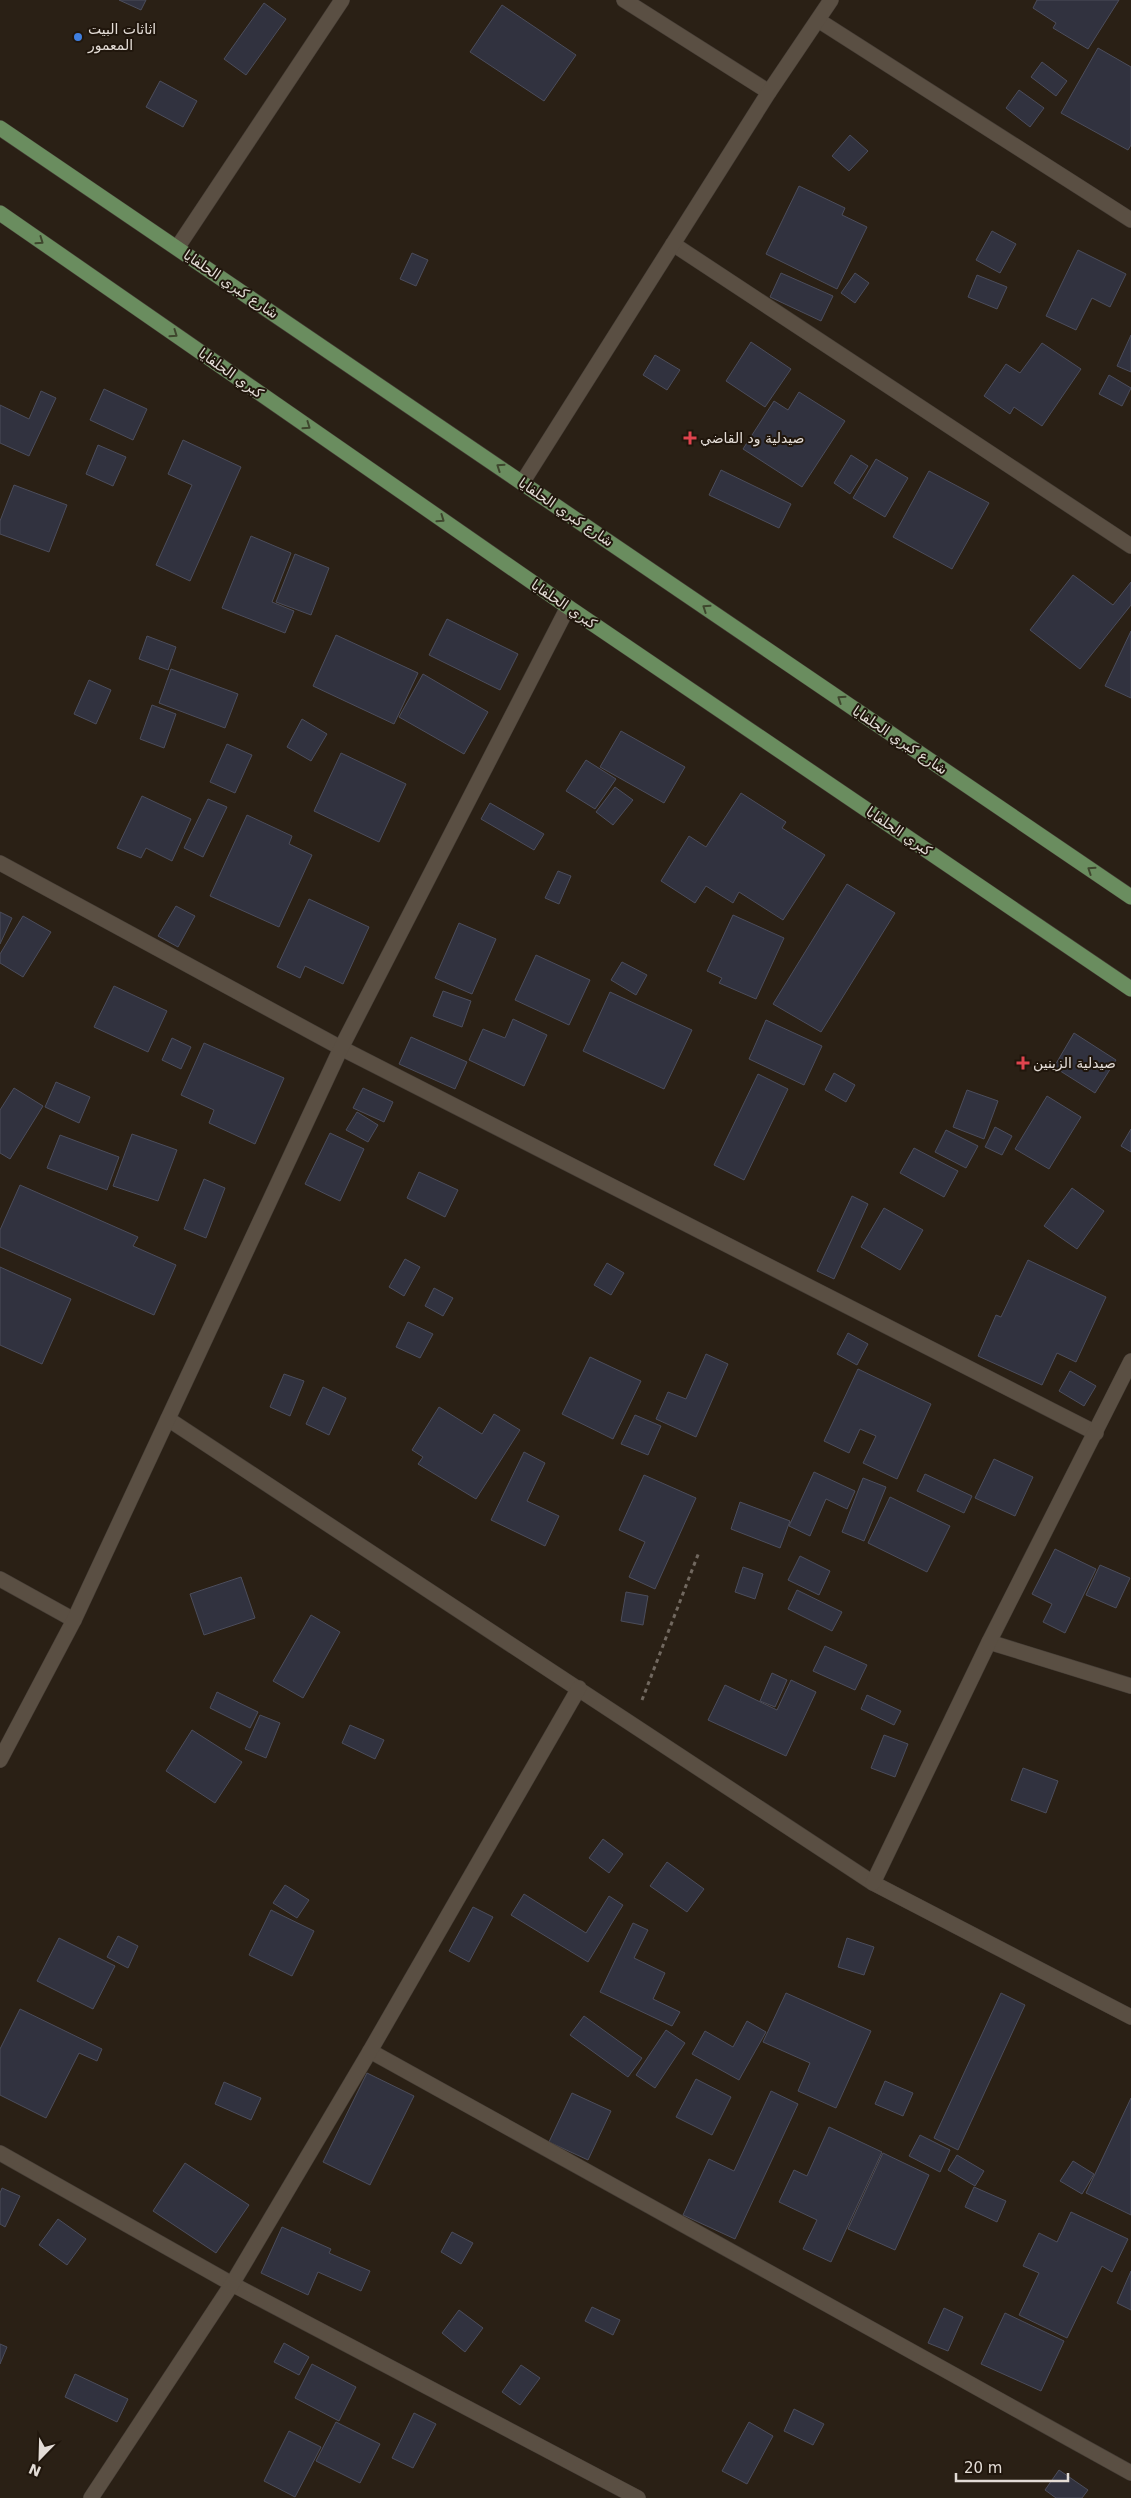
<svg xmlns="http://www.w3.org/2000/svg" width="1131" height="2498" font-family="'DejaVu Sans',Cairo,sans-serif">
<rect width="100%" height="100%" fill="#2a2015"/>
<g fill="#31323f" stroke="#4c4d5b">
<path d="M 119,0 L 146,0 L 141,10 Z"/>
<path d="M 1037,0 L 1119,0 L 1088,49 L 1053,28 L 1056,23 L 1033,8 Z"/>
<path d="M 264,3 L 286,19 L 246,75 L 224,59 Z"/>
<path d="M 502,5 L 576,55 L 544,101 L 470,52 Z"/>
<path d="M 1098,48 L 1131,67 L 1131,145 L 1128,150 L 1061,113 Z"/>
<path d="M 1042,62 L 1067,81 L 1056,96 L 1031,77 Z"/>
<path d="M 160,81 L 197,101 L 183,127 L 146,107 Z"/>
<path d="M 1019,90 L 1044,108 L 1030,127 L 1006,108 Z"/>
<path d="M 850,135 L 868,151 L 849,171 L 832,156 Z"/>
<path d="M 799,186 L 845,208 L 842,215 L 867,227 L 837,289 L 766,254 Z"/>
<path d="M 992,231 L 1016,244 L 1000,273 L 976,260 Z"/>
<path d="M 1078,250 L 1126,274 L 1110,307 L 1092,298 L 1076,330 L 1046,316 Z"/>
<path d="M 412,253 L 428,260 L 416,286 L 400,279 Z"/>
<path d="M 781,273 L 833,296 L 821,321 L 770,297 Z"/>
<path d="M 855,273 L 869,283 L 855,303 L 841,293 Z"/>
<path d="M 977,275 L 1007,287 L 997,309 L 968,297 Z"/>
<path d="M 1131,335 L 1131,372 L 1117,366 Z"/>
<path d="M 751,342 L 791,369 L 765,407 L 726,381 Z"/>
<path d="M 1042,343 L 1081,369 L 1042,426 L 1014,407 L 1010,414 L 984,396 L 1006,364 L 1020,373 Z"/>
<path d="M 655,355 L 680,370 L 667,390 L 643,375 Z"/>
<path d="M 1109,375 L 1131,388 L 1122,406 L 1099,394 Z"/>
<path d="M 104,389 L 147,409 L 133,440 L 90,420 Z"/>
<path d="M 41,391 L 56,398 L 29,456 L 0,443 L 0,405 L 29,419 Z"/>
<path d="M 799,392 L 845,421 L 802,487 L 743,449 L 774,401 L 788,410 Z"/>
<path d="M 183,440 L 241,467 L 190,581 L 156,565 L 192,485 L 168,474 Z"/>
<path d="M 98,445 L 126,457 L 113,486 L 86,474 Z"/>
<path d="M 851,455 L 868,466 L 850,494 L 834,483 Z"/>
<path d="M 876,459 L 908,478 L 885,517 L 853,498 Z"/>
<path d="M 721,470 L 791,504 L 779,528 L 709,495 Z"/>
<path d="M 929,471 L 989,503 L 952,569 L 893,537 Z"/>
<path d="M 14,485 L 67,505 L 49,552 L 0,534 L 0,521 Z"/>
<path d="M 251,536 L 291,553 L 272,602 L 294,611 L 285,633 L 222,608 Z"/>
<path d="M 295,554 L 329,568 L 311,615 L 276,602 Z"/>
<path d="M 1073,575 L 1113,605 L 1131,582 L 1131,605 L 1080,669 L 1030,630 Z"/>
<path d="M 447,619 L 518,654 L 500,690 L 429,655 Z"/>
<path d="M 1131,631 L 1131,698 L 1105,686 Z"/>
<path d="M 336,635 L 418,673 L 394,724 L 313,686 Z"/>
<path d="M 147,636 L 176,647 L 168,670 L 139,659 Z"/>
<path d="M 171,669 L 238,694 L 225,728 L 159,703 Z"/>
<path d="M 423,674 L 488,712 L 464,754 L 399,717 Z"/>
<path d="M 89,680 L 111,690 L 96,724 L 74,714 Z"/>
<path d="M 152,705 L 176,714 L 164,748 L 140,739 Z"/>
<path d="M 302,719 L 327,734 L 311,761 L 287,747 Z"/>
<path d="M 621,731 L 685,767 L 664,803 L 600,767 Z"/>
<path d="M 227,744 L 252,755 L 235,793 L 210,782 Z"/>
<path d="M 341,753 L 406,784 L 379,842 L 314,811 Z"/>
<path d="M 586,760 L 616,779 L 595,809 L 566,791 Z"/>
<path d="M 615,787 L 633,800 L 613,825 L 596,812 Z"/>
<path d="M 741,793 L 786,822 L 782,828 L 825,855 L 783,920 L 739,892 L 733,903 L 706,886 L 695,903 L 661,881 L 689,836 L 706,847 Z"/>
<path d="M 142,796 L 191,819 L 172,861 L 146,848 L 141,858 L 117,848 Z"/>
<path d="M 208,799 L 227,807 L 203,857 L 184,848 Z"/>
<path d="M 490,803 L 544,834 L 534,850 L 481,819 Z"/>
<path d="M 247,815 L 292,836 L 289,844 L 312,855 L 279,927 L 210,896 Z"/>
<path d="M 558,871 L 571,876 L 559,904 L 545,898 Z"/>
<path d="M 847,884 L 895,913 L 821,1032 L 773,1004 Z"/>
<path d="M 309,899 L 369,927 L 343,984 L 305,966 L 300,978 L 277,967 Z"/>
<path d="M 176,906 L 195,916 L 178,947 L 158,936 Z"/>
<path d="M 0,912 L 12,918 L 0,944 Z"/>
<path d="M 733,915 L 784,938 L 756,999 L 719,983 L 722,978 L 707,971 Z"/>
<path d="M 23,916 L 51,932 L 23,977 L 0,963 L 0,954 Z"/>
<path d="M 459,923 L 496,939 L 472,994 L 435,978 Z"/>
<path d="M 536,955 L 590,980 L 569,1025 L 515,1000 Z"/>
<path d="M 622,962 L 647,975 L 636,995 L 611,980 Z"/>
<path d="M 114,986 L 167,1011 L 148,1052 L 94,1027 Z"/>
<path d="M 443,991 L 471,1001 L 462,1027 L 433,1016 Z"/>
<path d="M 610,992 L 692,1030 L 664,1089 L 583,1051 Z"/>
<path d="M 513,1019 L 547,1035 L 524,1086 L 469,1060 L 483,1029 L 505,1038 Z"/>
<path d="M 766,1020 L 822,1046 L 804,1085 L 749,1059 Z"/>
<path d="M 1074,1033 L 1116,1060 L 1095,1093 L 1054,1067 Z"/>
<path d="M 411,1037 L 467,1062 L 455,1089 L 399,1064 Z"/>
<path d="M 172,1038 L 191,1047 L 181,1069 L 162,1060 Z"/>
<path d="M 204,1043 L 284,1078 L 255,1144 L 209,1123 L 214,1110 L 181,1095 Z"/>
<path d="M 834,1073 L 855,1085 L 846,1102 L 825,1090 Z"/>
<path d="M 758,1074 L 788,1089 L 744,1180 L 714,1165 Z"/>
<path d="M 56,1082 L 90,1097 L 79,1123 L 45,1107 Z"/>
<path d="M 14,1088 L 43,1106 L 10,1159 L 0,1153 L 0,1110 Z"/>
<path d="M 363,1088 L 393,1102 L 384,1122 L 353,1108 Z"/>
<path d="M 967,1090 L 998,1101 L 984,1139 L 953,1127 Z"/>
<path d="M 1047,1096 L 1081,1117 L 1049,1169 L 1015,1149 Z"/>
<path d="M 357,1112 L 378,1125 L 368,1142 L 346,1130 Z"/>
<path d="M 995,1127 L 1012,1136 L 1002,1155 L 985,1147 Z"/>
<path d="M 1131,1129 L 1131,1152 L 1121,1146 Z"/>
<path d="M 946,1130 L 978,1146 L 966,1168 L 935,1152 Z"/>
<path d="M 330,1133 L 364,1149 L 340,1201 L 305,1184 Z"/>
<path d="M 132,1134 L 177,1150 L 158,1201 L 113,1186 Z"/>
<path d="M 60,1135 L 119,1157 L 107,1190 L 47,1168 Z"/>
<path d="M 914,1148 L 958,1171 L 944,1197 L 900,1173 Z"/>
<path d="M 419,1172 L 458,1190 L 445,1217 L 407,1198 Z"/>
<path d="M 204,1179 L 225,1188 L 206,1238 L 184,1229 Z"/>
<path d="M 20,1185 L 138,1237 L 133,1246 L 176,1265 L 154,1315 L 0,1247 L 0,1230 Z"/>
<path d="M 1072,1188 L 1104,1211 L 1077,1249 L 1044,1226 Z"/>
<path d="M 852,1196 L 868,1204 L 834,1279 L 817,1271 Z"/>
<path d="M 884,1208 L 923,1230 L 900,1270 L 861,1247 Z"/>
<path d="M 405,1259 L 420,1267 L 404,1296 L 389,1287 Z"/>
<path d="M 1028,1260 L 1106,1297 L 1076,1362 L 1057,1353 L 1042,1385 L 978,1356 L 996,1315 L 1001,1317 Z"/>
<path d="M 607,1263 L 624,1273 L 611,1295 L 594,1285 Z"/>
<path d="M 0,1267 L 71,1299 L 42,1364 L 0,1345 Z"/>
<path d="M 434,1288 L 453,1298 L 443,1316 L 425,1306 Z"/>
<path d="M 408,1322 L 433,1334 L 420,1358 L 396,1347 Z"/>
<path d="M 848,1333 L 868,1344 L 857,1365 L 837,1354 Z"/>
<path d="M 706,1354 L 728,1364 L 696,1437 L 656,1419 L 668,1392 L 686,1399 Z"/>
<path d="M 590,1357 L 641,1381 L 613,1439 L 562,1414 Z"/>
<path d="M 858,1369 L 931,1404 L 897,1479 L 863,1463 L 876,1436 L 860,1429 L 849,1453 L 824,1441 Z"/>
<path d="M 1070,1371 L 1096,1386 L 1084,1406 L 1059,1391 Z"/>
<path d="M 284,1374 L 304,1381 L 290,1416 L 270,1407 Z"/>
<path d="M 323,1387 L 346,1398 L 329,1435 L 306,1424 Z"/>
<path d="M 439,1407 L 482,1434 L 494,1414 L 520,1430 L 476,1499 L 418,1464 L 423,1457 L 412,1450 Z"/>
<path d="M 635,1415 L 661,1426 L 648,1455 L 621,1444 Z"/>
<path d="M 524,1452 L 545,1463 L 527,1501 L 559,1516 L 545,1546 L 491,1520 Z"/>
<path d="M 994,1459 L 1033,1477 L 1015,1516 L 975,1498 Z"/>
<path d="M 814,1472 L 855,1491 L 847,1509 L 826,1499 L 810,1536 L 789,1526 Z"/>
<path d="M 925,1474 L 972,1496 L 964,1513 L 917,1491 Z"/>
<path d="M 644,1475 L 696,1498 L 655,1589 L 629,1577 L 645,1542 L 619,1530 Z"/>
<path d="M 863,1478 L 886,1487 L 864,1541 L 842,1532 Z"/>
<path d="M 890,1497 L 950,1526 L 927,1572 L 868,1543 Z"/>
<path d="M 740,1502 L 790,1521 L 780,1548 L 731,1529 Z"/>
<path d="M 1055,1549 L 1096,1569 L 1065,1633 L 1043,1622 L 1052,1604 L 1032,1594 Z"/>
<path d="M 800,1556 L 830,1571 L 819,1595 L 788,1580 Z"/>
<path d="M 1100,1565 L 1130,1578 L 1116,1608 L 1086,1595 Z"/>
<path d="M 743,1567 L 763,1574 L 755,1599 L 735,1592 Z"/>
<path d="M 241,1577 L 255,1618 L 204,1635 L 190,1594 Z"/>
<path d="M 797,1590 L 842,1612 L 832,1631 L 788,1609 Z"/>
<path d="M 626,1592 L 648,1596 L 643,1625 L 621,1621 Z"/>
<path d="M 311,1615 L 340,1632 L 303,1698 L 273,1681 Z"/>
<path d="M 825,1646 L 867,1665 L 855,1690 L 813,1671 Z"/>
<path d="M 772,1673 L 787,1680 L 775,1707 L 760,1701 Z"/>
<path d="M 791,1680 L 816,1692 L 786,1756 L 708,1720 L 725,1685 L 777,1710 Z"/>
<path d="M 217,1692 L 258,1712 L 250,1728 L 210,1708 Z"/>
<path d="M 867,1695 L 901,1711 L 894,1725 L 861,1709 Z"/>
<path d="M 260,1715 L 280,1723 L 266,1758 L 245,1749 Z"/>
<path d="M 350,1725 L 384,1740 L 375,1759 L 342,1743 Z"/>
<path d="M 192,1730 L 242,1762 L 215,1803 L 166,1771 Z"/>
<path d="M 884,1735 L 908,1744 L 895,1777 L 871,1768 Z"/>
<path d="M 1023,1768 L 1058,1781 L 1046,1813 L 1011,1800 Z"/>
<path d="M 603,1839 L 623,1854 L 609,1873 L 589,1858 Z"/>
<path d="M 667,1862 L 704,1889 L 687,1912 L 650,1886 Z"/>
<path d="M 285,1885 L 309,1900 L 297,1918 L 273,1903 Z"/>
<path d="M 524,1894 L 586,1933 L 609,1896 L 623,1905 L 588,1962 L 511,1915 Z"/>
<path d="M 473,1907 L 493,1917 L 469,1962 L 449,1951 Z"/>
<path d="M 271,1910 L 314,1931 L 292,1976 L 249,1955 Z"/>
<path d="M 633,1923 L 648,1930 L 634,1958 L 665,1973 L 653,1999 L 680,2012 L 672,2026 L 600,1992 Z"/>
<path d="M 118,1936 L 138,1946 L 128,1968 L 107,1957 Z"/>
<path d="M 59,1938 L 115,1966 L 93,2009 L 37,1981 Z"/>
<path d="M 847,1938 L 874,1947 L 864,1975 L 838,1967 Z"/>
<path d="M 786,1993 L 871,2031 L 836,2108 L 798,2091 L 810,2063 L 763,2042 Z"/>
<path d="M 1001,1993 L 1025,2005 L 958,2150 L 934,2138 Z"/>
<path d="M 20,2009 L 102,2049 L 97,2061 L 79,2053 L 46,2118 L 0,2095 L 0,2049 Z"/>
<path d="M 584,2016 L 642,2058 L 628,2077 L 570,2035 Z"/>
<path d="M 747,2021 L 766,2032 L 739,2080 L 692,2054 L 705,2031 L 733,2047 Z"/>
<path d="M 666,2030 L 685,2043 L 655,2088 L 636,2075 Z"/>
<path d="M 367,2073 L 414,2096 L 370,2185 L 323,2162 Z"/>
<path d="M 696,2079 L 731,2097 L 712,2135 L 676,2117 Z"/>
<path d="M 885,2081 L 913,2093 L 903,2116 L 875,2104 Z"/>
<path d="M 224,2082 L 261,2098 L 251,2120 L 215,2104 Z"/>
<path d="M 771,2091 L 798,2104 L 735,2239 L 683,2215 L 709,2159 L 734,2171 Z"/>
<path d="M 572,2093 L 611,2111 L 588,2160 L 549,2142 Z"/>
<path d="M 1131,2098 L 1131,2215 L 1086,2193 Z"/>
<path d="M 829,2127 L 882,2152 L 831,2262 L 803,2249 L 817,2220 L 779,2202 L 794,2170 L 807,2176 Z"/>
<path d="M 920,2135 L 950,2150 L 940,2172 L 909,2156 Z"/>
<path d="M 883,2153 L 929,2175 L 895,2250 L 848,2229 Z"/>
<path d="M 957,2155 L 984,2171 L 975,2186 L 948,2170 Z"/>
<path d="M 1073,2161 L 1094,2174 L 1082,2194 L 1060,2181 Z"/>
<path d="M 185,2163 L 249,2205 L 216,2253 L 153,2211 Z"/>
<path d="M 974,2187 L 1006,2201 L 997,2222 L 965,2207 Z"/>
<path d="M 2,2188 L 20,2196 L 5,2227 L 0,2224 L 0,2193 Z"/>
<path d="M 1071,2212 L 1128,2239 L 1112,2272 L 1102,2266 L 1067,2338 L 1019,2315 L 1039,2273 L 1023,2266 L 1039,2233 L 1057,2242 Z"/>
<path d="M 58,2219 L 86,2239 L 67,2265 L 39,2245 Z"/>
<path d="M 282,2227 L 331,2249 L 329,2253 L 370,2271 L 361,2291 L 318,2272 L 308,2295 L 261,2273 Z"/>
<path d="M 452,2232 L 473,2243 L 461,2264 L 441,2252 Z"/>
<path d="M 1131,2271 L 1131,2310 L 1117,2303 Z"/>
<path d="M 592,2307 L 620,2320 L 613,2335 L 585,2321 Z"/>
<path d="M 944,2308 L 963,2317 L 948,2351 L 928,2343 Z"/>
<path d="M 459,2310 L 483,2328 L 465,2352 L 442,2333 Z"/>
<path d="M 1005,2313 L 1064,2341 L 1041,2391 L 981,2364 Z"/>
<path d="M 284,2343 L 309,2357 L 299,2375 L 274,2362 Z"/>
<path d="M 0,2344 L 7,2347 L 0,2364 Z"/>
<path d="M 312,2364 L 356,2387 L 339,2421 L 295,2398 Z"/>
<path d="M 521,2365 L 540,2378 L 520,2405 L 502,2392 Z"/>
<path d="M 75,2374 L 128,2399 L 117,2422 L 65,2397 Z"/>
<path d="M 794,2409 L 824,2424 L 813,2445 L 784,2431 Z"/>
<path d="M 414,2413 L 436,2424 L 413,2468 L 392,2458 Z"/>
<path d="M 336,2422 L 380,2444 L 360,2483 L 316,2461 Z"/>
<path d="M 749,2422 L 773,2436 L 747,2484 L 722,2471 Z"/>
<path d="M 289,2431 L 321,2447 L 295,2497 L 264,2481 Z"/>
<path d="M 1059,2470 L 1088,2490 L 1082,2498 L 1056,2498 L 1045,2490 Z"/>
</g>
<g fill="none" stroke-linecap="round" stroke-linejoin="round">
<defs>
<g id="minor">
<path d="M 624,0 L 769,92"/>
<path d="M 818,20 L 1131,220"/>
<path d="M 673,244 L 1131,546"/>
<path d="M 177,248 L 342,0"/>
<path d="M 522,483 L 769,92 L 831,0"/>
<path d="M 0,863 L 341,1048 L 1096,1433"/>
<path d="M 168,1419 L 873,1883 L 1131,2017"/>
<path d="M 0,1579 L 74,1620"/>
<path d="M 989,1642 L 1131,1686"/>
<path d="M 0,1760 L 74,1620 L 341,1048 L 568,607"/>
<path d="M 873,1883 L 989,1642 L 1131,1361"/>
<path d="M 370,2051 L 1131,2473"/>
<path d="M 0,2153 L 232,2284 L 638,2498"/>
<path d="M 91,2498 L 232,2284 L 370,2051 L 579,1688"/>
</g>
<g id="major">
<path d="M 0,128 L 1131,897"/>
<path d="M 0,213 L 568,607 L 1131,989"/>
</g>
</defs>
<use href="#minor" stroke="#443c35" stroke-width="16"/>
<use href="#major" stroke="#443c35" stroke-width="16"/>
<path stroke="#71685f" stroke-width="3" stroke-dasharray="4 4" stroke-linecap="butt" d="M 642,1700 L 699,1552"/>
<use href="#minor" stroke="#5a4f43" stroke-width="15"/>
<use href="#major" stroke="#6a8d5f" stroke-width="15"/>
</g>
<defs><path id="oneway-chevron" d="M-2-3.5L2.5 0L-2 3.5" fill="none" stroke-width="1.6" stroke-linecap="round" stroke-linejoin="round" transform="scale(1.25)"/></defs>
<g stroke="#3e462d">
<use href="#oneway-chevron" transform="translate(40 241) rotate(35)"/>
<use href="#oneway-chevron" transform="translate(174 334) rotate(35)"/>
<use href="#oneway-chevron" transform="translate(307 426) rotate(35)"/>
<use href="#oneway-chevron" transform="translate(500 467) rotate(-146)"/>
<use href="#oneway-chevron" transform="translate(441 519) rotate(35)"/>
<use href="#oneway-chevron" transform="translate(706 608) rotate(-146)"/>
<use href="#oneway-chevron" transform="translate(841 699) rotate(-146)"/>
<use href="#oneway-chevron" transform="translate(1091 870) rotate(-146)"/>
</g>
<circle fill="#3f7fe0" stroke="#20160c" stroke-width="2" cx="78" cy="37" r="5"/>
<g fill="#e0444e" stroke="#20160c" stroke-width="2">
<path d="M687.5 430.5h5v5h5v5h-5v5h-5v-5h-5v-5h5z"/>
<path d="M1020.5 1055.5h5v5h5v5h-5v5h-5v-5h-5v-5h5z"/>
</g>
<g text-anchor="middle" stroke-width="4" stroke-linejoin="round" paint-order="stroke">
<g font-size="14" fill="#e3dcd6" stroke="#20160c" text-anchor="start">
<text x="88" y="34">اثاثات البيت<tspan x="88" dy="16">المعمور</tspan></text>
<text x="700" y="443">صيدلية ود القاضي</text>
<text x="1033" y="1068">صيدلية الزينين</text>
</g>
<g font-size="14" fill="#e3dcd6" stroke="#20160c">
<text transform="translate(231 284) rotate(34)" y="5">شارع كبري الحلفايا</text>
<text transform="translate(231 373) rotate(35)" y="5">كبري الحلفايا</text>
<text transform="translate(566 512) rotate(34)" y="5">شارع كبري الحلفايا</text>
<text transform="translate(564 604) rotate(34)" y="5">كبري الحلفايا</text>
<text transform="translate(900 740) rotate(34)" y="5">شارع كبري الحلفايا</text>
<text transform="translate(899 831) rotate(34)" y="5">كبري الحلفايا</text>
</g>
</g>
<g transform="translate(40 2458) rotate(203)" stroke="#20160c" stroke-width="4" paint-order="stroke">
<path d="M0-4L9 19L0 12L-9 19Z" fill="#e3dcd6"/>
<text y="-8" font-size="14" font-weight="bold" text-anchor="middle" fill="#e3dcd6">N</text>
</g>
<path d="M956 2473v8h112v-8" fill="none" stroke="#e3dcd6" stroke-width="2.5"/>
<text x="964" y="2473" font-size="15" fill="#e3dcd6" stroke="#20160c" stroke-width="4" paint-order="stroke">20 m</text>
</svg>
